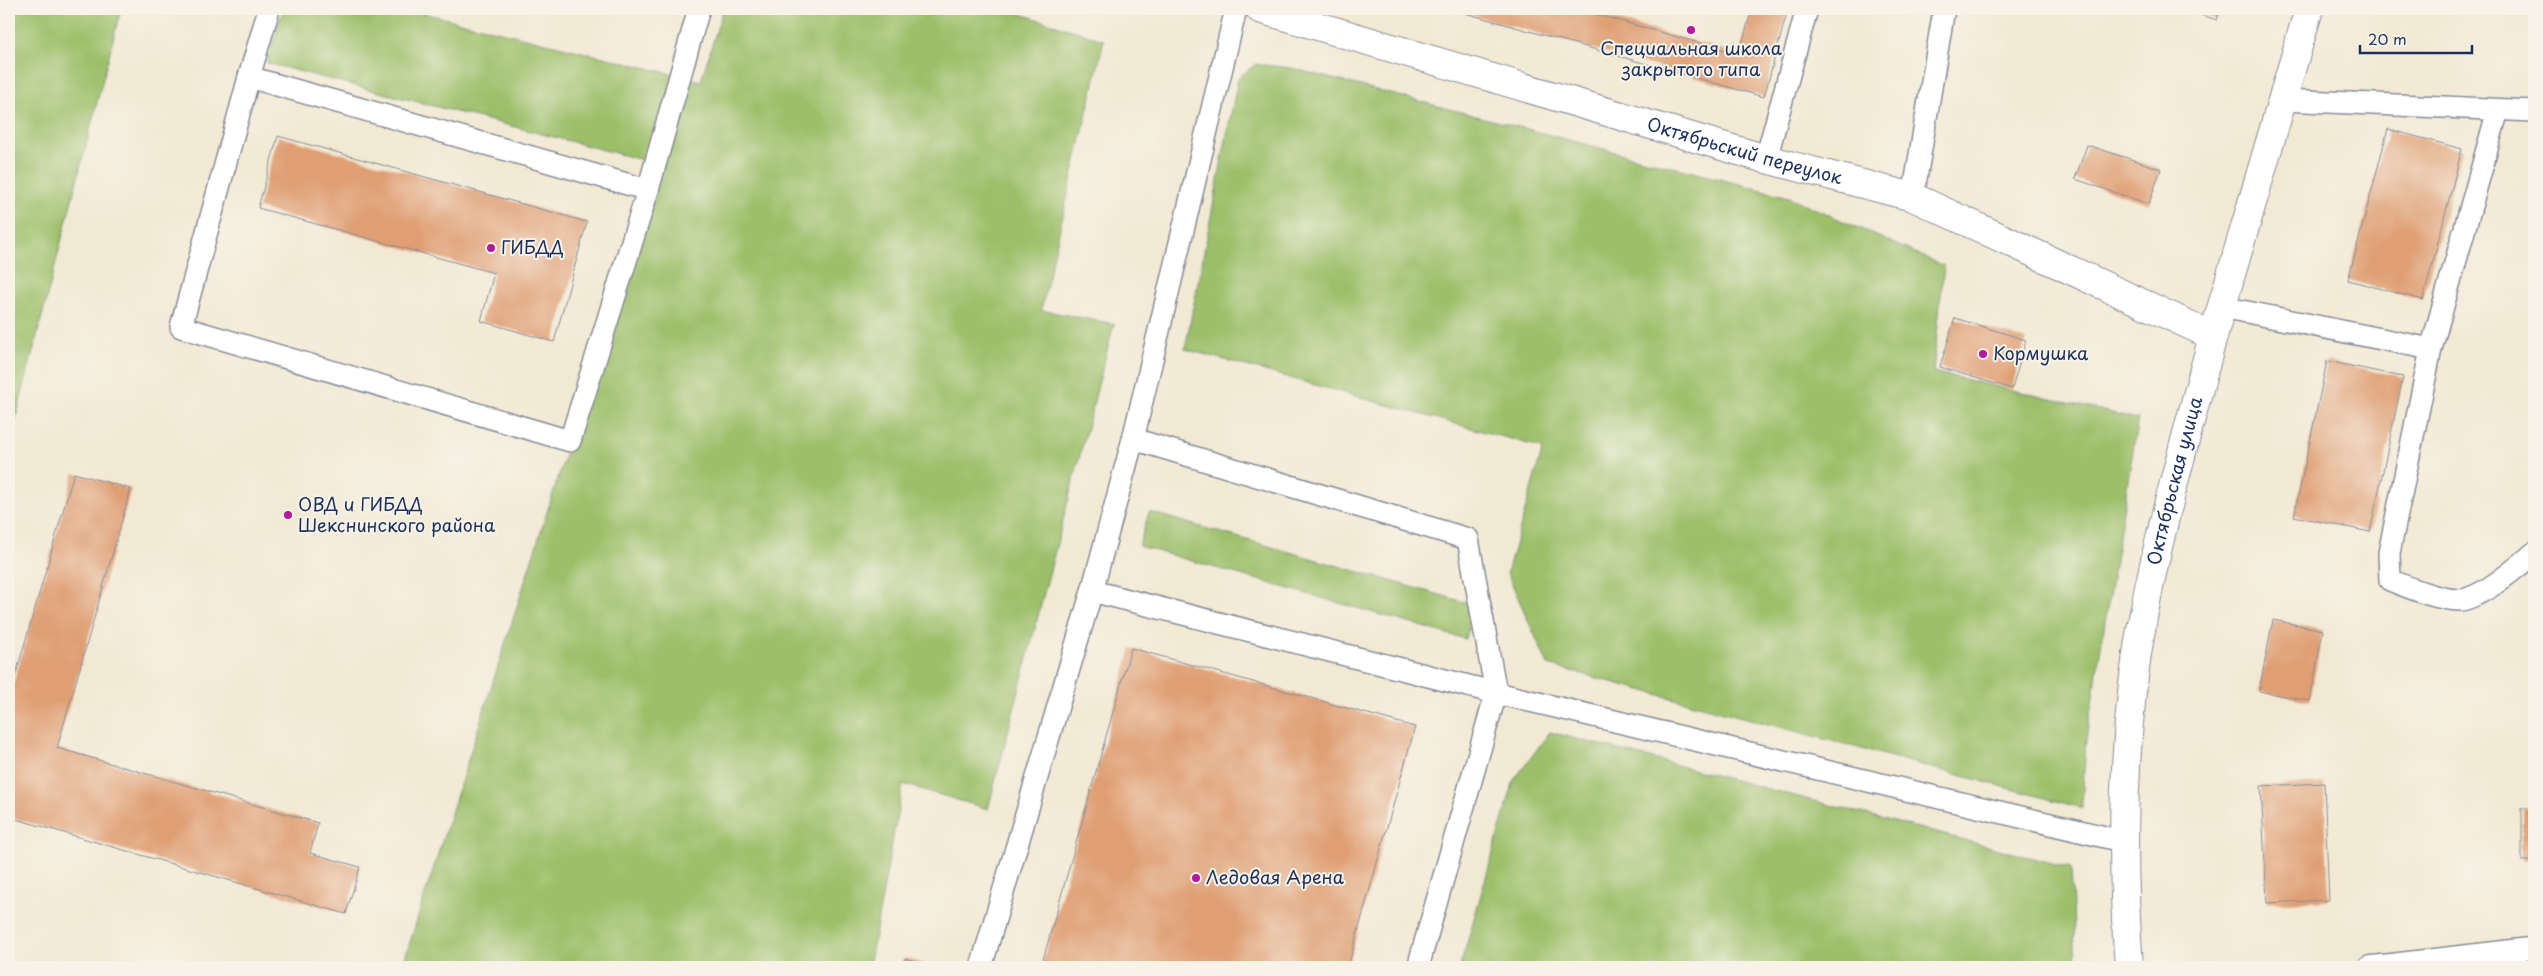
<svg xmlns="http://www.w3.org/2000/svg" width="2543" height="976" font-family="'Playpen Sans',sans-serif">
<rect width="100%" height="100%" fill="#f7f3e8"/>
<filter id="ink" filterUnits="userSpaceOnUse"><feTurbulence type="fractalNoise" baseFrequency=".02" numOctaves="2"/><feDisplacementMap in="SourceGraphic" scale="10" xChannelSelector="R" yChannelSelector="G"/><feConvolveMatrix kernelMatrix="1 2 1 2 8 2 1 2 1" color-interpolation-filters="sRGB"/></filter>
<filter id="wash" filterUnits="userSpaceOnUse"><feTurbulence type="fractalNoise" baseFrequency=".0096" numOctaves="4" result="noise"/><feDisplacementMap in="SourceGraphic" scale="20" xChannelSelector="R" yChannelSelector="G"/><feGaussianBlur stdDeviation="1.12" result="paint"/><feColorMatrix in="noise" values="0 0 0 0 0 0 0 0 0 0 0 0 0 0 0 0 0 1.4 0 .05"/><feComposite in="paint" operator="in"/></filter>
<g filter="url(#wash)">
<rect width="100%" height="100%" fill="#f2e9d3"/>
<g fill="#9cbf69" stroke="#5c7764">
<path d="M 9,9 L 121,9 L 9,445 Z"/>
<path d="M 283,9 L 407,9 L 701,81 L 723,9 L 1005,9 L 1104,40 L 1041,310 L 1114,324 L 988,809 L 903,784 L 869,967 L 402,967 L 658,164 L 267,63 Z"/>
<path d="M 1256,64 L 1291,68 L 1789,197 L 1944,266 L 1933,372 L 2138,419 L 2086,739 L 2082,808 L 1548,665 L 1507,573 L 1543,448 L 1185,349 L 1238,78 Z"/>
<path d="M 1149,512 L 1475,605 L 1465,639 L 1139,546 Z"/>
<path d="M 1550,732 L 2071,868 L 2076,967 L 1460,967 L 1514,780 Z"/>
</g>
<g id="blocks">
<g fill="#df9f73">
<path d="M 1451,9 L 1577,9 L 1739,54 L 1752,9 L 1788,9 L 1764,97 Z"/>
<path d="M 2182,9 L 2220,9 L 2217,20 Z"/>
<path d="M 2388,129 L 2462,149 L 2423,300 L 2348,280 Z"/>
<path d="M 278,136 L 587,222 L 554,342 L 481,321 L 494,273 L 258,208 Z"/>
<path d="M 2087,145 L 2161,169 L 2149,204 L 2075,179 Z"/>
<path d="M 1955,318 L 2026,340 L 2012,389 L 1940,367 Z"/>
<path d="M 2327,361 L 2403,377 L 2370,532 L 2294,516 Z"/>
<path d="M 74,473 L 131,489 L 57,748 L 318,823 L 310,853 L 360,867 L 346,914 L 9,817 L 9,698 Z"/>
<path d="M 2273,620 L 2323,630 L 2310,701 L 2259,691 Z"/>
<path d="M 1131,648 L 1415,727 L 1348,967 L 1041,967 Z"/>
<path d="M 2324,783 L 2329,900 L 2267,903 L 2261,786 Z"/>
<rect x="2522" y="808" width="12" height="53"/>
<path d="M 905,958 L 935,967 L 902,967 Z"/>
</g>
</g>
</g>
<g filter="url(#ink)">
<use href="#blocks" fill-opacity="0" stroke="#868c98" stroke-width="1"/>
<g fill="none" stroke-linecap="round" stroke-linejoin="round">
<defs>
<g id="service">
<path d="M 269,9 L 249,77 L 648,190 L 698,12"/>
<path d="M 1236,9 L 1133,439 L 1092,591 L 1496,693 L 2122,841"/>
<path d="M 249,77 L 181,327 L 570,441 L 648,190"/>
<path d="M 2282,100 L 2534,111"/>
<path d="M 2498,110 L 2431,349 L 2389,553 L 2390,580 C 2410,588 2439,600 2460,600 C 2480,599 2519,566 2534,553"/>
<path d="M 1766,159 L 1807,9"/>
<path d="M 1913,197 L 1944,9"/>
<path d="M 2222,307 L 2431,349"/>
<path d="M 1133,439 L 1468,539 L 1496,693 L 1418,967"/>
<path d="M 981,967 L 1092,591"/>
<path d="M 2369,967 L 2534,948"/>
</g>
<g id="minor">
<path id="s1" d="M 2129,967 C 2120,849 2122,729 2144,612 C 2162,519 2189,428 2213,336"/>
</g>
<g id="tertiary">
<path id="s2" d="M 1260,9 L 1766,159 L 1913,197 L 2213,336 L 2309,9"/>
</g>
</defs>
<use href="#service" stroke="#868c98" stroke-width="24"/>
<use href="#minor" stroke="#868c98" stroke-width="30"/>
<use href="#tertiary" stroke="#868c98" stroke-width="30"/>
<use href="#service" stroke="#fff" stroke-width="21"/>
<use href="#minor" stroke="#fff" stroke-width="28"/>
<use href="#tertiary" stroke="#fff" stroke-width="28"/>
</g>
</g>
<g fill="#b5179e" stroke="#f7f3e8" stroke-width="2">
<circle cx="1691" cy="30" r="5"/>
<circle cx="491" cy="248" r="5"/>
<circle cx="1983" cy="354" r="5"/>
<circle cx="288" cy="515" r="5"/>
<circle cx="1196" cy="878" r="5"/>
</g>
<g text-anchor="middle" stroke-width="4" stroke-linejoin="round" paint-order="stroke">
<g font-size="18" fill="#1b2f5e" stroke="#f7f3e8" text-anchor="start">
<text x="1691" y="55" text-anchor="middle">Специальная школа<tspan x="1691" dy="21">закрытого типа</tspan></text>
<text x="501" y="254">ГИБДД</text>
<text x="1993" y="360">Кормушка</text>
<text x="298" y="511">ОВД и ГИБДД<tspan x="298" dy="21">Шекснинского района</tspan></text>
<text x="1206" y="884">Ледовая Арена</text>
</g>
<g font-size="18" fill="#1b2f5e" stroke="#f7f3e8">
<text dy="6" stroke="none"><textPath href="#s2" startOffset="505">Октябрьский переулок</textPath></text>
<text dy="6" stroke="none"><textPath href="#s1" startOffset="491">Октябрьская улица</textPath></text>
</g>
</g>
<rect width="2543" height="976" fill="none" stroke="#f7f3e8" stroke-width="30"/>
<path d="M2360 45v8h112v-8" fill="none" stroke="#1b2f5e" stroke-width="2.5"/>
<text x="2368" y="45" font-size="15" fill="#1b2f5e" stroke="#f7f3e8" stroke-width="4" paint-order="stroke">20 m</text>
</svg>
